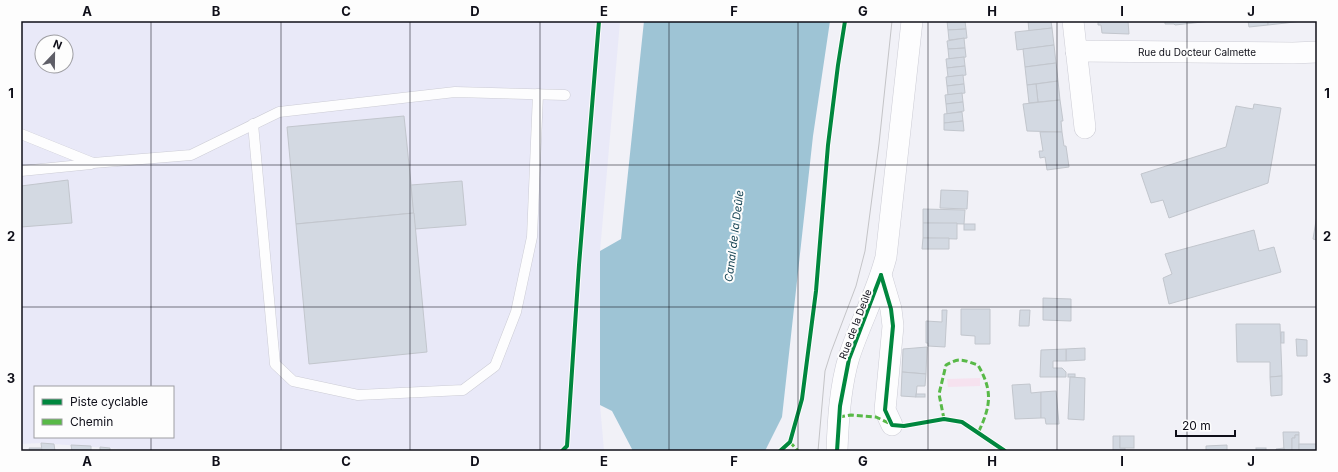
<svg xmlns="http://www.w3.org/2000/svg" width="1338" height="472" font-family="Inter,sans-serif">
<rect width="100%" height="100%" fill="#f1f1f7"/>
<path fill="#e9e9f8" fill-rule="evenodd" d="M 21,21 L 620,21 L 600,251 L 600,405 L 604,451 L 145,451 L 41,443 L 21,444 ZM 42,42 L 66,42 L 66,66 L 42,66 ZM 35,387 L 173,387 L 173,437 L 35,437 Z"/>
<path fill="#f6e2ef" d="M 980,378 L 980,386 L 948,387 L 947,379 Z"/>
<path fill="#9ec4d5" d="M 644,21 L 830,21 L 813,136 L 782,417 L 765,451 L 633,451 L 612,411 L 600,405 L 600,251 L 621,239 Z"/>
<g fill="#d3d9e2" stroke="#c2c6cd">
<path d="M 947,21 L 965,21 L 966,29 L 948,30 Z"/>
<path d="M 1028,21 L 1051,21 L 1052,28 L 1029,31 Z"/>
<path d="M 1098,21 L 1128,21 L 1129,34 L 1102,33 L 1101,25 L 1098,25 Z"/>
<path d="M 1165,21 L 1193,21 L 1193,23 L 1175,25 L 1174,24 L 1165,24 Z"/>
<path d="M 1193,21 L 1211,21 L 1193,23 Z"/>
<path d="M 1248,21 L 1268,21 L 1268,25 L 1249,27 Z"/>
<path d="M 1268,21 L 1285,21 L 1286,23 L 1268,25 Z"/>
<path d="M 1285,21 L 1302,21 L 1286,23 Z"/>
<path d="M 1052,28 L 1054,45 L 1017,50 L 1015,32 Z"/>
<path d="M 966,29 L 967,38 L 949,40 L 948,30 Z"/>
<path d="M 964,38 L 965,48 L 948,49 L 947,41 Z"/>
<path d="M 1054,45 L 1056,63 L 1025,67 L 1023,49 Z"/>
<path d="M 965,48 L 966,57 L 949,59 L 948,49 Z"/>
<path d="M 964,57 L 965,66 L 947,68 L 946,59 Z"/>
<path d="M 1056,63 L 1058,81 L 1027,85 L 1025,67 Z"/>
<path d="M 965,66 L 966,75 L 948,77 L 947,68 Z"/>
<path d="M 963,75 L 964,84 L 947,86 L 946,77 Z"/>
<path d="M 1058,81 L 1060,100 L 1038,102 L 1036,84 Z"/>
<path d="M 964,84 L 965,93 L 948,95 L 947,86 Z"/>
<path d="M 1036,84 L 1038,102 L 1029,103 L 1027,85 Z"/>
<path d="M 962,93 L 963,102 L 946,104 L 945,95 Z"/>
<path d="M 1060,100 L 1063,121 L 1061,121 L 1062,132 L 1027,131 L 1023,104 Z"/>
<path d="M 963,102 L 964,111 L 947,114 L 946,104 Z"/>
<path d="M 1254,104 L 1281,108 L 1268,183 L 1169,218 L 1163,200 L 1151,203 L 1141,174 L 1226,147 L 1236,106 L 1253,109 Z"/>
<path d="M 962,112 L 963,121 L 944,123 L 944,114 Z"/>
<path d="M 404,116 L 414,213 L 296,224 L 287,127 Z"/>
<path d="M 963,121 L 964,131 L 944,130 L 944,123 Z"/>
<path d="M 1040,132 L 1062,132 L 1064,146 L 1066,146 L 1069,167 L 1047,170 L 1045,157 L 1040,158 L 1039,151 L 1043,151 Z"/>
<path d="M 68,180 L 72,223 L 21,227 L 21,186 Z"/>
<path d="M 462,181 L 466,225 L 415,229 L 411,185 Z"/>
<path d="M 941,190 L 968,191 L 967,209 L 940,208 Z"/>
<path d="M 923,209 L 965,210 L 964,224 L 923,223 Z"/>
<path d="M 414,213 L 427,352 L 309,364 L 296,224 Z"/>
<path d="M 1317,215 L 1317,240 L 1313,239 Z"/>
<path d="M 923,223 L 957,223 L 957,239 L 923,238 Z"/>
<rect x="964" y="224" width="11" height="6"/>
<path d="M 1254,230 L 1259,251 L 1274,247 L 1281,272 L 1169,304 L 1163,278 L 1172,274 L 1165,254 Z"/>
<path d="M 923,238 L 949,238 L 949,249 L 922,249 Z"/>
<path d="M 1043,298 L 1071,299 L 1071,321 L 1043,320 Z"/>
<path d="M 961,309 L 990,309 L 990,344 L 975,344 L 975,336 L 961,335 Z"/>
<path d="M 942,310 L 947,310 L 945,347 L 928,346 L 928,343 L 926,343 L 926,321 L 942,322 Z"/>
<path d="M 1020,310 L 1030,310 L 1029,326 L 1019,326 Z"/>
<path d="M 1236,324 L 1280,324 L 1282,376 L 1270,377 L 1270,362 L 1237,362 Z"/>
<rect x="1281" y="332" width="3" height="11"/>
<path d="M 1296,339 L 1307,340 L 1307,356 L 1297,356 Z"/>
<path d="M 927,347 L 926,374 L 902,372 L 903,349 Z"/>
<path d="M 1085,348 L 1085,360 L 1066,361 L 1066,349 Z"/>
<path d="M 1066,349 L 1066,361 L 1053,361 L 1053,368 L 1062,368 L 1066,372 L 1066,377 L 1040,377 L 1041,350 Z"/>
<path d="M 902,372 L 926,374 L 925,386 L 917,386 L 916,397 L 901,396 Z"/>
<rect x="1068" y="374" width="7" height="3"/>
<path d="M 1282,376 L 1282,395 L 1271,396 L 1270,377 Z"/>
<path d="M 1070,377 L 1085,378 L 1084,420 L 1068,419 Z"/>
<path d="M 1030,384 L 1031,393 L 1041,392 L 1041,418 L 1015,419 L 1012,385 Z"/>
<path d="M 1056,391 L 1059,424 L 1046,424 L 1045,418 L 1041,418 L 1041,392 Z"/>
<rect x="916" y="394" width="9" height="3"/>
<path d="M 1283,432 L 1299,432 L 1299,435 L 1295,435 L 1295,438 L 1292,438 L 1292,451 L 1284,451 Z"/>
<path d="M 1295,435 L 1299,435 L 1299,451 L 1292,451 L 1292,438 L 1295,438 Z"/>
<path d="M 1113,436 L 1120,436 L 1120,448 L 1125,448 L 1125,451 L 1113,451 Z"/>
<rect x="1120" y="436" width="14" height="12"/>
<path d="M 41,443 L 54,444 L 55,451 L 42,451 Z"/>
<rect x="1299" y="444" width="18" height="7"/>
<path d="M 71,445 L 91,446 L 91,451 L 72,451 Z"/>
<path d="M 1227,445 L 1227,451 L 1206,451 L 1206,446 Z"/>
<path d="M 100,447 L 110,448 L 110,451 L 100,451 Z"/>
<path d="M 29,448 L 41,448 L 42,451 L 30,451 Z"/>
<rect x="1256" y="448" width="10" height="3"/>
<path d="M 1284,448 L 1284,451 L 1276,451 L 1276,449 Z"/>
</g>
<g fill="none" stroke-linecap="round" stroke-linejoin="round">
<defs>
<g id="lane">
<path d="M 253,124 L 275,364 L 293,381 L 358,395 L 463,390 L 495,366 L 516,312 L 532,237 L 538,94"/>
<path d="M 21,134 L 93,163 L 191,155 L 279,112 L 455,92 L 565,95"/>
<path d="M 21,171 L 91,164"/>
</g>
<g id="street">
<path d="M 1073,21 L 1085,128"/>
<path d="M 1076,51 L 1293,53 L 1317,52"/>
<path d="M 881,275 L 891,309 L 893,326 L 885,410 L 892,425"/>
<path d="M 837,451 C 838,420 840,387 849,357 C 860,323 877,292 886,257 L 912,21"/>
</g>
</defs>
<use href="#lane" stroke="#ccccd5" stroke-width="11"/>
<use href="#street" stroke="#ccccd5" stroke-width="22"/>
<use href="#lane" stroke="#fdfdfe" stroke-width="10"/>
<use href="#street" stroke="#fdfdfe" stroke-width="21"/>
<path stroke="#c4c4c7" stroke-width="1" d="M 818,451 L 825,371 L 831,352 L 856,286 L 865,251 L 879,144 L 892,21"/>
<g stroke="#58b947" stroke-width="3" stroke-dasharray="6 3" stroke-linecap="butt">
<path d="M 839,417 L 851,415 L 876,417 L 891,424"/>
<path d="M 944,419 L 939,394 L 946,365 C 960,357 963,360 978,365 C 993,391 991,406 978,433"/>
<path d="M 790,442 L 798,451"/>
</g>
<defs>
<g id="cycleway">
<path d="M 881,275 L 891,309 L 893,326 L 885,410 L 892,425 L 904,426 L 944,419 L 962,422 L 1005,451"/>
<path d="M 562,451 L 567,446 L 579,265 L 599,21"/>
<path d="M 780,451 L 790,442 L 802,399 L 816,291 L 828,145 L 838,65 L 845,21"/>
<path d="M 837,451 L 840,406 L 849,359 L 881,275"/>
</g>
</defs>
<use href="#cycleway" stroke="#fdfdfd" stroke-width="6"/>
<use href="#cycleway" stroke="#00873e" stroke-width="4"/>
</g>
<path fill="none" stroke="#0f0f19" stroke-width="1" stroke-opacity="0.55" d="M 151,21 L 151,387M 281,21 L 281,451M 410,21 L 410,451M 540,21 L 540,451M 669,21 L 669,451M 798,21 L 798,451M 928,21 L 928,451M 1057,21 L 1057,451M 1187,21 L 1187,451M 21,165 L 1317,165M 21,307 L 1317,307M 151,437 L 151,451"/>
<g text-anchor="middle" stroke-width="4" stroke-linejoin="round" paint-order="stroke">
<g font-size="10" fill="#0f0f19" stroke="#fdfdfd">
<text x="1197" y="56">Rue du Docteur Calmette</text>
<text transform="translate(855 324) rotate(-69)" y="4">Rue de la Deûle</text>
</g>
<g font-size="11" font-style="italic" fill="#134252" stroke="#fdfdfd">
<text transform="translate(734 236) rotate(-83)" y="4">Canal de la Deûle</text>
</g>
</g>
<rect width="1338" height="472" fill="none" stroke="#fdfdfd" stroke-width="44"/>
<rect x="34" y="386" width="140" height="52" fill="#fdfdfd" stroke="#9e9ea2"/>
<rect x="42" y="399" width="20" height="6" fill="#00873e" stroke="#9e9ea2"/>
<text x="70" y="406" font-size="12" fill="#0f0f19">Piste cyclable</text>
<rect x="42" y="419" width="20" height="6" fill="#58b947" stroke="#9e9ea2"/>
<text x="70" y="426" font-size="12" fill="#0f0f19">Chemin</text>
<g transform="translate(54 54) rotate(22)"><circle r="19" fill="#fdfdfd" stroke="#9e9ea2"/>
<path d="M0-3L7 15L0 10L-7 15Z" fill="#5e5e67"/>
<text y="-6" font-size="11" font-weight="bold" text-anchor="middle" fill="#0f0f19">N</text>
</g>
<path d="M1176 430v6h59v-6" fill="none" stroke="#0f0f19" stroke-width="2"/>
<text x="1182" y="430" font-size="12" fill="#0f0f19" stroke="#fdfdfd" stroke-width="3" paint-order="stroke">20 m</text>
<rect x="22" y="22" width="1294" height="428" fill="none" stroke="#0f0f19" stroke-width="1.5"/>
<g font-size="13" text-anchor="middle" font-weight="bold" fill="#0f0f19">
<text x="87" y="16">A</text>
<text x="216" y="16">B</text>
<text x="346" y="16">C</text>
<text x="475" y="16">D</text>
<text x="604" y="16">E</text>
<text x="734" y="16">F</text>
<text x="863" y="16">G</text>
<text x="992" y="16">H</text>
<text x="1122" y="16">I</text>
<text x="1251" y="16">J</text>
<text x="11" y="98">1</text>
<text x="1327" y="98">1</text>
<text x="11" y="241">2</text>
<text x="1327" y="241">2</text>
<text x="11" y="383">3</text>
<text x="1327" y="383">3</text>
<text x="87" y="466">A</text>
<text x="216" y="466">B</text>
<text x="346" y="466">C</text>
<text x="475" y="466">D</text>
<text x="604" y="466">E</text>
<text x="734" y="466">F</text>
<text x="863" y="466">G</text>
<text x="992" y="466">H</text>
<text x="1122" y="466">I</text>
<text x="1251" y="466">J</text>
</g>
</svg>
